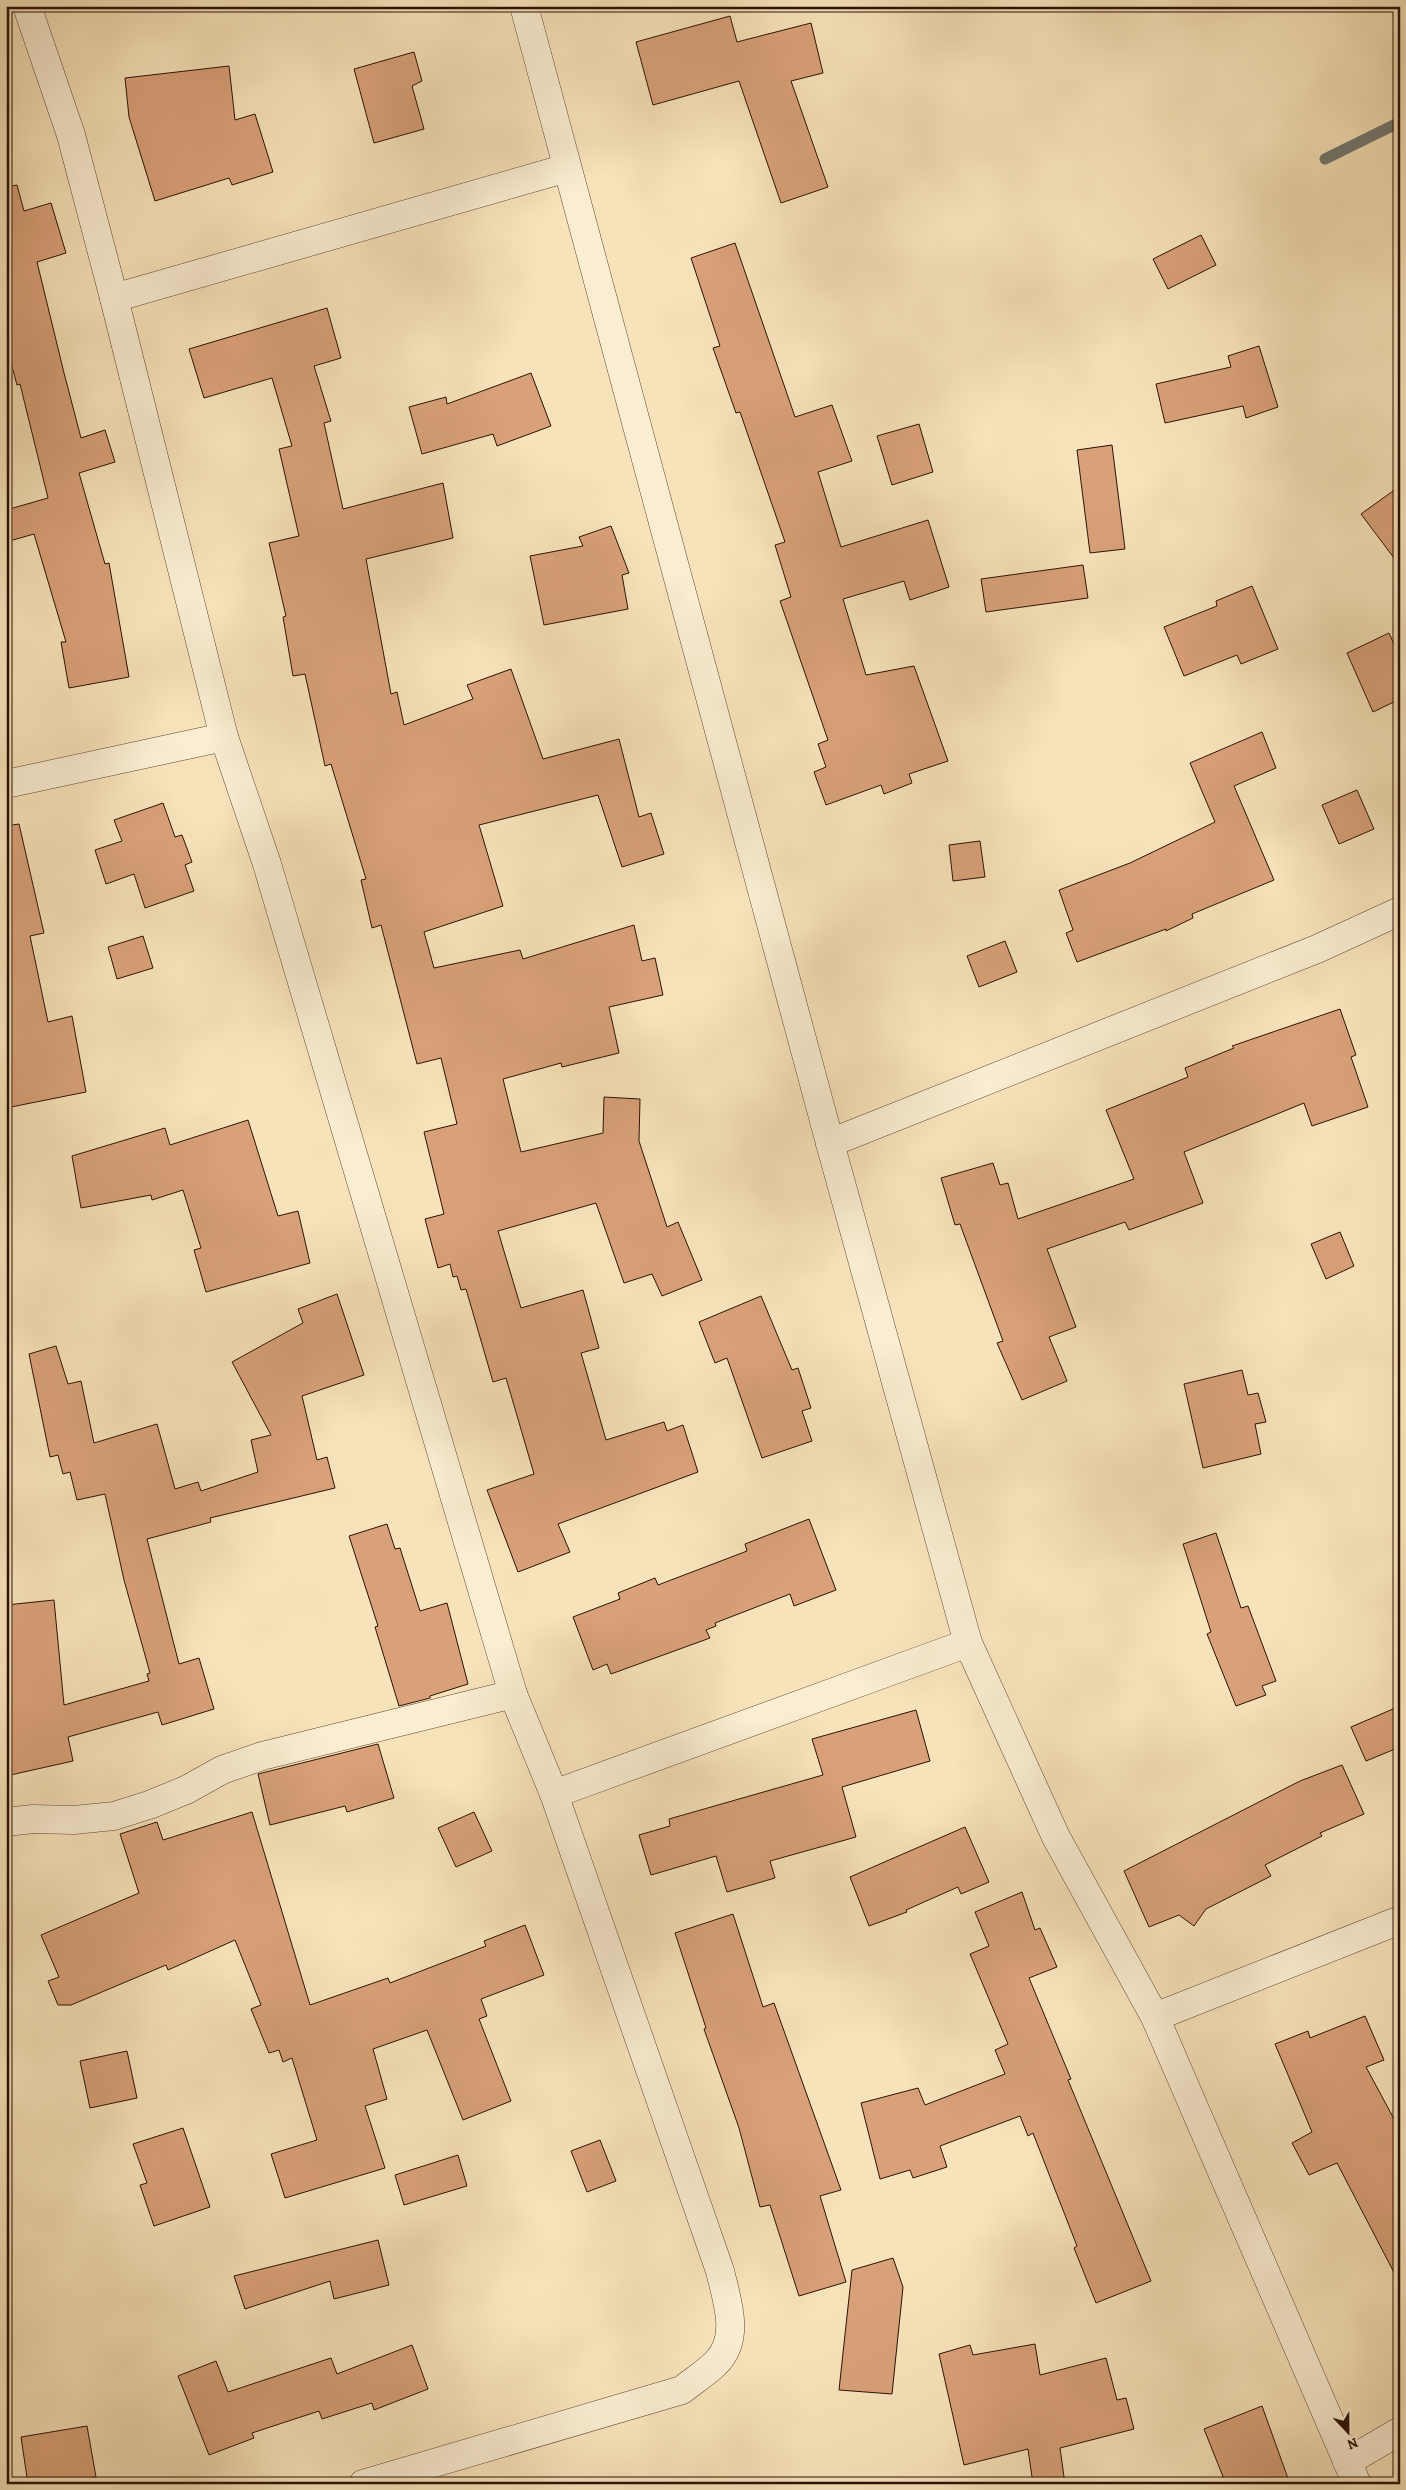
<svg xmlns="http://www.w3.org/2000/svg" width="1406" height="2490" font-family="Alegreya,serif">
<rect width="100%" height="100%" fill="#f7e3ba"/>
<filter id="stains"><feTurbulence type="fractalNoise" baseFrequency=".004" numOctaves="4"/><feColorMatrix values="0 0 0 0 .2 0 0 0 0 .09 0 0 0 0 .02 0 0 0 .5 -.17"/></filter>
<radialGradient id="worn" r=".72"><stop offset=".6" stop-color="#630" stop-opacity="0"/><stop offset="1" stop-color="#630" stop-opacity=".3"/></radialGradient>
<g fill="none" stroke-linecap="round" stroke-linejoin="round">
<path stroke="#727871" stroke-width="11" d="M 1325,159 L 1400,122"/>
</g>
<g fill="#d9a179" stroke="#2b1206">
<path d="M 730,16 L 737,42 L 811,23 L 823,73 L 791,81 L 828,187 L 781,203 L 739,81 L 653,105 L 636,42 Z"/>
<path d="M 414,52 L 422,81 L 412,86 L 424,129 L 374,143 L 354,69 Z"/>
<path d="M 229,66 L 235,120 L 255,114 L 273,172 L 232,185 L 229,178 L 155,201 L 129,117 L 125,78 Z"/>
<path d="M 17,185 L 24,211 L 51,203 L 66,253 L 37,262 L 64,373 L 81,438 L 105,430 L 115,462 L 79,473 L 105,564 L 109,563 L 129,677 L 69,688 L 61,642 L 66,642 L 34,534 L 6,542 L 6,510 L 48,498 L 20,384 L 17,385 L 6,344 L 6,187 Z"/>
<path d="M 1201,235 L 1216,265 L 1168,289 L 1153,259 Z"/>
<path d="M 735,243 L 795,417 L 832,405 L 852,461 L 818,472 L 841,547 L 928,520 L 949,587 L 910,600 L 904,581 L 843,599 L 866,675 L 914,666 L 948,761 L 909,774 L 912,783 L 884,794 L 881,785 L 826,805 L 814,772 L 826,767 L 818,744 L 828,740 L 780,601 L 791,597 L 775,545 L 785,542 L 740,412 L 736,413 L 713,348 L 720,346 L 691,258 Z"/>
<path d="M 327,308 L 341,358 L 314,366 L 331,421 L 324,423 L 343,509 L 443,483 L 453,538 L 366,559 L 391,694 L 397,692 L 404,725 L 473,699 L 467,685 L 511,669 L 543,759 L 619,739 L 639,817 L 651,813 L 664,854 L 622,867 L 598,795 L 479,825 L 503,906 L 424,932 L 434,968 L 520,950 L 523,959 L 634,925 L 642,961 L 655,958 L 663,995 L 609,1007 L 619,1053 L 562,1067 L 561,1063 L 503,1079 L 521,1152 L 603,1133 L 604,1097 L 640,1099 L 639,1141 L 667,1227 L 678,1222 L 702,1280 L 662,1296 L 652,1274 L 624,1283 L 596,1203 L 498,1231 L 521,1308 L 583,1290 L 599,1348 L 581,1353 L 606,1440 L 664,1422 L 667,1431 L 683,1425 L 698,1472 L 558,1524 L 570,1552 L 518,1572 L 487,1490 L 534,1474 L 506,1378 L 493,1382 L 466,1289 L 461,1290 L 457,1276 L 453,1277 L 450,1264 L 438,1268 L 425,1219 L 444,1214 L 424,1132 L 457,1124 L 441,1058 L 417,1064 L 381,925 L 372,928 L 361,880 L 366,879 L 331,764 L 325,766 L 305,674 L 293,676 L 283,617 L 286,616 L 269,543 L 299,536 L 279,449 L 292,446 L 272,378 L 204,398 L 189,349 Z"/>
<path d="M 1259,346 L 1278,407 L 1246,418 L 1243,406 L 1165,423 L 1156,384 L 1231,367 L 1228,356 Z"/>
<path d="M 531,373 L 551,426 L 497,446 L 493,434 L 422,454 L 409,407 L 446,397 L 447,404 Z"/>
<path d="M 919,424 L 933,472 L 892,485 L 877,436 Z"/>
<path d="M 1112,445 L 1125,549 L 1090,553 L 1077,450 Z"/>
<path d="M 1400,486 L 1400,566 L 1361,514 Z"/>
<path d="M 611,526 L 629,573 L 622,575 L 628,609 L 544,625 L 530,556 L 583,546 L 579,537 Z"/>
<path d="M 1083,565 L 1088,598 L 986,612 L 981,579 Z"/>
<path d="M 1252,586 L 1278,649 L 1241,664 L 1237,655 L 1184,676 L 1164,627 L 1217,606 L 1216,601 Z"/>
<path d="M 1389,633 L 1400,657 L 1400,699 L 1373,712 L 1347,653 Z"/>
<path d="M 1262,732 L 1276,768 L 1234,786 L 1274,880 L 1192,914 L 1193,918 L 1166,931 L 1166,929 L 1077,962 L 1066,933 L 1073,930 L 1059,890 L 1130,863 L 1215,822 L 1190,763 Z"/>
<path d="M 1357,790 L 1374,829 L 1339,844 L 1322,805 Z"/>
<path d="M 163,803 L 175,837 L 182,835 L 192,862 L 185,865 L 194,891 L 145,908 L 134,874 L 106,884 L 95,850 L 122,841 L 114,820 Z"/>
<path d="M 19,824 L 44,933 L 30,936 L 48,1022 L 72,1016 L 86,1092 L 6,1108 L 6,826 Z"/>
<path d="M 980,841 L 985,877 L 953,881 L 949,845 Z"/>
<path d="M 143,936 L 153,968 L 117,979 L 108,947 Z"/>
<path d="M 1005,941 L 1017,972 L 979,987 L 967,956 Z"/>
<path d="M 1340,1009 L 1356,1055 L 1351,1057 L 1368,1107 L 1312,1126 L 1304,1103 L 1184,1152 L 1203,1203 L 1129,1230 L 1125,1222 L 1047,1249 L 1076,1327 L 1049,1337 L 1067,1381 L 1022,1400 L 997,1343 L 1003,1341 L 960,1224 L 955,1225 L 941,1178 L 993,1163 L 1000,1185 L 1008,1183 L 1018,1219 L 1134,1179 L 1106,1110 L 1188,1077 L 1185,1068 L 1234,1048 L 1232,1046 Z"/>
<path d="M 248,1120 L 278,1216 L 298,1211 L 310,1263 L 206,1292 L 194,1250 L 201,1248 L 183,1190 L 152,1200 L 151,1195 L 81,1208 L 72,1156 L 165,1128 L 170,1145 Z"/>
<path d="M 1340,1232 L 1354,1266 L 1326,1279 L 1311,1244 Z"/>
<path d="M 337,1294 L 364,1375 L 302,1396 L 317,1460 L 327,1457 L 335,1488 L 210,1518 L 211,1522 L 147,1539 L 179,1664 L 199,1658 L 214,1709 L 162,1725 L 158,1712 L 68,1737 L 73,1761 L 6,1776 L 6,1605 L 54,1600 L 64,1705 L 149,1681 L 147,1674 L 150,1673 L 124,1580 L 105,1494 L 77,1500 L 70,1472 L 63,1474 L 58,1455 L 50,1457 L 29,1354 L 56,1346 L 68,1384 L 81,1381 L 94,1443 L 157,1424 L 175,1489 L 198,1482 L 201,1491 L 258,1472 L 251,1440 L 271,1435 L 232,1362 L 303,1323 L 298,1309 Z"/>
<path d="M 761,1296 L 792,1370 L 798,1368 L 811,1408 L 802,1411 L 812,1441 L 762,1458 L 727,1358 L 715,1363 L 699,1322 Z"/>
<path d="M 1242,1370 L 1248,1395 L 1258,1393 L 1266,1422 L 1255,1424 L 1261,1454 L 1203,1468 L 1184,1384 Z"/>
<path d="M 809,1519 L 836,1590 L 794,1606 L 790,1594 L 715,1623 L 716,1626 L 706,1630 L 710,1638 L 611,1674 L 607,1664 L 593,1670 L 573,1617 L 620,1599 L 618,1593 L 655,1578 L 658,1585 L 747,1551 L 745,1544 Z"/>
<path d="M 387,1524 L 395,1549 L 400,1548 L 420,1611 L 447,1603 L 468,1684 L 430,1696 L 430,1698 L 399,1706 L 375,1627 L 378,1626 L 349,1536 Z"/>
<path d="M 1216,1533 L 1241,1608 L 1248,1606 L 1276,1681 L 1262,1686 L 1266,1695 L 1236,1706 L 1207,1634 L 1211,1632 L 1183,1544 Z"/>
<path d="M 1400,1706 L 1400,1747 L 1366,1761 L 1351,1727 Z"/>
<path d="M 916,1710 L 930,1761 L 842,1787 L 856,1837 L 770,1861 L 775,1878 L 727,1892 L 716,1856 L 651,1875 L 639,1835 L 670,1826 L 669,1819 L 823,1775 L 812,1739 Z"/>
<path d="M 378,1744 L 394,1798 L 347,1812 L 345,1806 L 270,1825 L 258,1774 Z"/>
<path d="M 1342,1765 L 1364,1814 L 1320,1833 L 1322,1836 L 1265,1865 L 1271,1876 L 1206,1909 L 1194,1926 L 1179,1915 L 1149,1927 L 1124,1871 L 1300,1781 Z"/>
<path d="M 252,1812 L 310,2005 L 388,1978 L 390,1983 L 486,1946 L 484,1941 L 525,1925 L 544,1975 L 481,1999 L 487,2016 L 479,2019 L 511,2101 L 463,2120 L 427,2030 L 373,2049 L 387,2099 L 365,2106 L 385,2168 L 285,2198 L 271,2154 L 317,2140 L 292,2058 L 283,2062 L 279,2050 L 269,2053 L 251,2009 L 261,2005 L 235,1940 L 168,1970 L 166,1965 L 71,2005 L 58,2005 L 48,1981 L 59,1977 L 41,1935 L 139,1893 L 120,1834 L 157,1822 L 163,1840 Z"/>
<path d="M 474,1812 L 492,1851 L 456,1867 L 438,1828 Z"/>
<path d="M 965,1827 L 989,1882 L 961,1894 L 958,1887 L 906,1910 L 907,1912 L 869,1926 L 850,1877 Z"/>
<path d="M 1022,1892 L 1035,1930 L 1040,1928 L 1057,1967 L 1029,1978 L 1071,2079 L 1068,2080 L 1151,2281 L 1096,2303 L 1074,2248 L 1077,2246 L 1033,2133 L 1028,2136 L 1020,2116 L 940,2146 L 947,2167 L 913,2178 L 910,2170 L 880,2179 L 861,2103 L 918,2088 L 925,2105 L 1005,2074 L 995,2050 L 1008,2044 L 970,1954 L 989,1946 L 975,1912 Z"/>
<path d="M 733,1914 L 763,2007 L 774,2003 L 841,2190 L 820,2196 L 846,2282 L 799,2296 L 770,2205 L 760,2207 L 739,2128 L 704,2029 L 706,2028 L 675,1933 Z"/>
<path d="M 1365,2016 L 1384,2060 L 1366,2067 L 1400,2130 L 1400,2284 L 1337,2163 L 1309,2175 L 1292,2143 L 1312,2132 L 1275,2044 L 1308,2031 L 1310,2038 Z"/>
<path d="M 127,2051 L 137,2098 L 90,2108 L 80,2061 Z"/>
<path d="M 183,2128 L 210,2207 L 154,2226 L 140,2185 L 147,2183 L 133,2144 Z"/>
<path d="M 600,2140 L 616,2181 L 587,2192 L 571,2151 Z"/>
<path d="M 458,2155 L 467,2186 L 404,2205 L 395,2175 Z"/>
<path d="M 378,2240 L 389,2285 L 334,2299 L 330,2281 L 245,2309 L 234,2276 Z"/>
<path d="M 893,2258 L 903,2287 L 892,2394 L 839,2390 L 852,2270 Z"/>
<path d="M 1035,2344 L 1040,2375 L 1106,2358 L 1117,2400 L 1126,2398 L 1134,2429 L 1060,2448 L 1065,2484 L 1033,2484 L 1028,2449 L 964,2465 L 939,2354 L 970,2345 L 973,2355 Z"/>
<path d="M 412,2345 L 428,2389 L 374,2410 L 372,2403 L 322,2419 L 319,2411 L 252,2433 L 254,2438 L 209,2455 L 178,2376 L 216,2361 L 228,2392 L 331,2358 L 337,2374 Z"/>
<path d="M 1262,2406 L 1290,2484 L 1226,2484 L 1204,2429 Z"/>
<path d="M 87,2426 L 96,2477 L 60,2484 L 28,2484 L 21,2437 Z"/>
</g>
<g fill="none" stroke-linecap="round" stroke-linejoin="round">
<defs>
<g id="minor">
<path d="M 27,6 L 71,135 L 114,298 L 224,737 L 267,864 L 513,1694 L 554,1794 L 720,2271 C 727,2301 741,2338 716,2363 C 706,2373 693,2381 682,2390 L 363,2484"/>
<path d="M 524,6 L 830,1143 L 968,1643 L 1056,1837 L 1155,2017 L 1357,2484"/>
<path d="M 114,298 L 567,168"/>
<path d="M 6,784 L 224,737"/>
<path d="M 830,1143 L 1317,949 L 1400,911"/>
<path d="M 554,1794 L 968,1643"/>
<path d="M 6,1822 L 33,1819 L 74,1820 L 114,1816 L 149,1805 L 186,1790 L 222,1770 L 262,1756 L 513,1694"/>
<path d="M 1155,2017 L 1400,1920"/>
<path d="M 1347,2462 L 1400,2431"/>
</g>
</defs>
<use href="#minor" stroke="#5e4633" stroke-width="29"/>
<use href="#minor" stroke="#faedd2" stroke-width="28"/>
</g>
<rect width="1406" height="2490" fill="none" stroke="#f7e3ba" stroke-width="25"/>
<rect x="8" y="8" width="1391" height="2475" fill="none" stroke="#2b1206" stroke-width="2.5"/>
<rect x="12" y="12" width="1381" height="2465" fill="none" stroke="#2b1206"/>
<g transform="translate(1348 2432) rotate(158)" stroke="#faedd2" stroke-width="4" paint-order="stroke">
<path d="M0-4L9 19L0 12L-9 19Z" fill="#2b1206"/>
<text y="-8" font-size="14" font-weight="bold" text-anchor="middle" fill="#2b1206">N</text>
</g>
<rect width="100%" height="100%" filter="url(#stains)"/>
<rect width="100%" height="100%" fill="url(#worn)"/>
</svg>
